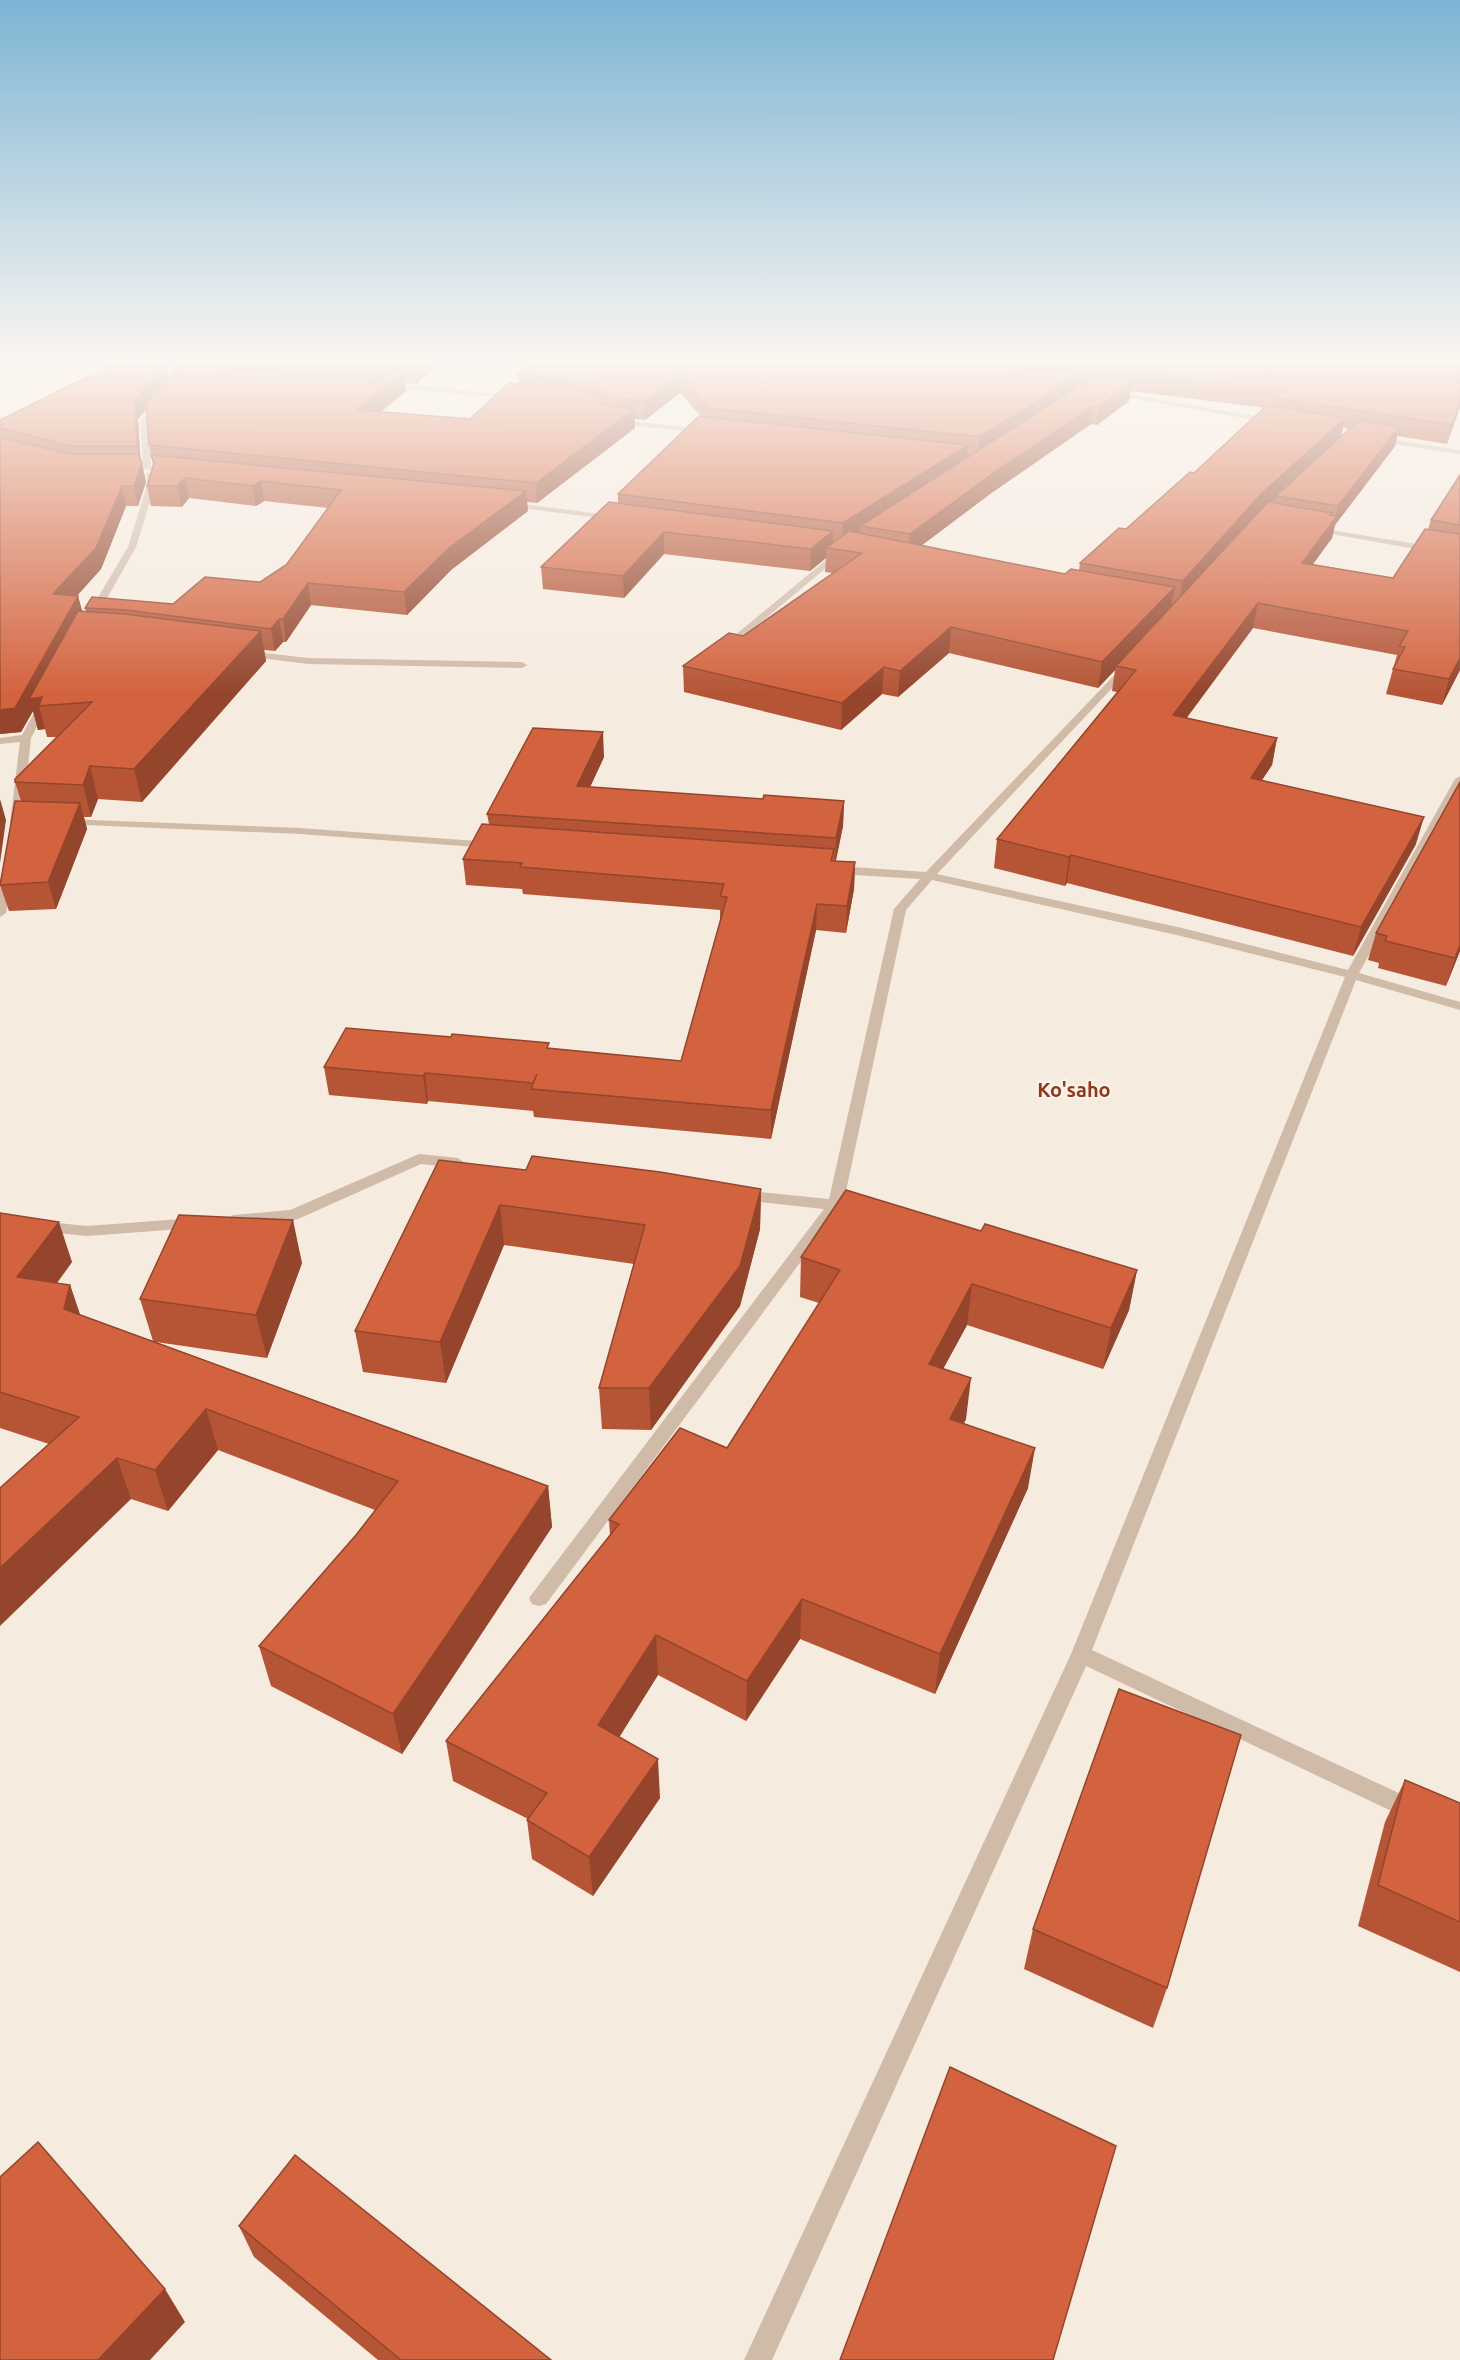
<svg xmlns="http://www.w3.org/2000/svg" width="1460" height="2360" font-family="Ubuntu,sans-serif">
<rect width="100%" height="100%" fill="#f6ebdf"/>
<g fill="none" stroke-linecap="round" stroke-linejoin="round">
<g fill="#d0baa8" fill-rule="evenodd">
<path d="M 394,384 L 514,395 L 517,397 L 514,399 L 395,388 L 385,392 L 385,390 Z"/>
<path d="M 1110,391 L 1272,419 L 1276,421 L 1272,423 L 1108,394 Z"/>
<path d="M 160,400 L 163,402 L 148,420 L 151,467 L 174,469 L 175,471 L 171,473 L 143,469 L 140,420 Z"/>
<path d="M 614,419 L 704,429 L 708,431 L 704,433 L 611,423 Z"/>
<path d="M 1376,437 L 1460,450 L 1460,454 L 1373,441 Z"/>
<path d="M 146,473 L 152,473 L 156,482 L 136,547 L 98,614 L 90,616 L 88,614 L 128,547 L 148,482 Z"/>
<path d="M 508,502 L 615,516 L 619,518 L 615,520 L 505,506 L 504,504 Z"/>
<path d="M 1312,527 L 1460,551 L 1460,557 L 1315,531 L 1312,531 Z"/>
<path d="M 838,550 L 845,552 L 728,650 L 722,650 L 722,646 Z"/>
<path d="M 248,651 L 308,658 L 522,662 L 527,665 L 522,668 L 308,664 L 245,656 L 243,654 Z"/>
<path d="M 1124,665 L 1132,667 L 937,874 L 1182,928 L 1348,970 L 1455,779 L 1460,776 L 1460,789 L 1359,973 L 1460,1002 L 1460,1010 L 1356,980 L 1092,1650 L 1420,1803 L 1423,1810 L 1420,1817 L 1412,1820 L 1404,1817 L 1086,1666 L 772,2360 L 744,2360 L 1071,1654 L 1345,977 L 1181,936 L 932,880 L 906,910 L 843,1205 L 546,1604 L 539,1606 L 532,1604 L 529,1598 L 824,1209 L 741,1200 L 733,1195 L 736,1192 L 741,1190 L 829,1199 L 894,909 L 920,879 L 837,874 L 831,870 L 837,866 L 926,872 Z"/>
<path d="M 40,702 L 49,704 L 31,738 L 22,822 L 16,825 L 10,822 L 20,742 L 0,744 L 0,738 L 22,735 Z"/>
<path d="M 64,819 L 300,828 L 490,842 L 496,845 L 490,848 L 300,834 L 60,824 L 58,822 Z"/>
<path d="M 7,871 L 13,875 L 6,913 L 0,917 L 0,881 L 3,872 Z"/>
<path d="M 419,1154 L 458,1158 L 465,1163 L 458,1168 L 421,1164 L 298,1219 L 233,1225 L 225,1220 L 233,1215 L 290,1210 Z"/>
<path d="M 0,1217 L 87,1226 L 194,1218 L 202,1223 L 194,1228 L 87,1236 L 0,1227 Z"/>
</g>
</g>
<g fill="#b55536" fill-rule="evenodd">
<path d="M 191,363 L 441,363 L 416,384 L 405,383 L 406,391 L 381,412 L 470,419 L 518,384 L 518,375 L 530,363 L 1460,363 L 1460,407 L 1447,444 L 1397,436 L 1395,446 L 1335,525 L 1332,538 L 1313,564 L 1393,578 L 1428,529 L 1431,520 L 1460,475 L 1460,670 L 1442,705 L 1386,694 L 1397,655 L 1253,628 L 1186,718 L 1277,738 L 1272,765 L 1261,781 L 1416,844 L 1353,956 L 1067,883 L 1065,886 L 994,868 L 997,839 L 1117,692 L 1112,691 L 1115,670 L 1098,688 L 949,653 L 898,697 L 882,694 L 841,730 L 684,692 L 683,666 L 743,636 L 832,573 L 825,572 L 826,558 L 810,571 L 664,554 L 624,598 L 543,589 L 541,567 L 618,503 L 618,494 L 701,416 L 680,393 L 645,420 L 635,419 L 635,428 L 537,503 L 527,502 L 528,511 L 451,570 L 407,615 L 311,605 L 286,642 L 283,642 L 275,651 L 264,650 L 266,661 L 142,802 L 98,799 L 91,817 L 84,817 L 87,829 L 56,909 L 9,911 L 0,885 L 21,801 L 15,782 L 58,737 L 47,737 L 45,729 L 38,730 L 33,711 L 21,732 L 0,734 L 0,420 L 167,365 L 169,376 L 192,366 ZM 1130,391 L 1265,408 L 1194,473 L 1126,529 L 1080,563 L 1079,570 L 1065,574 L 922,545 L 990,494 L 1091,424 L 1097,425 L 1129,401 ZM 147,409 L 149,445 L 153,465 L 147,486 L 151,506 L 182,507 L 189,498 L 256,506 L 264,501 L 328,508 L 287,564 L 260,582 L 173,604 L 85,608 L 86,611 L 82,611 L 78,596 L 77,596 L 101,569 L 126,506 L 138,506 L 146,482 L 140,459 L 138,419 ZM 1343,428 L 1350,429 L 1341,436 Z"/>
<path d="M 604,757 L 590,787 L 763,799 L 844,801 L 843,826 L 836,861 L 855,862 L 854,889 L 846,933 L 816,930 L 771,1139 L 534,1117 L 533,1111 L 428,1101 L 427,1104 L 329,1095 L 324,1067 L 550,1049 L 681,1061 L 720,921 L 720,910 L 523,894 L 522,889 L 466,885 L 463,859 L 489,824 L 487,814 Z"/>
<path d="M 1376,933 L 1460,951 L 1446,986 L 1378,968 L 1379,963 L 1368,960 Z"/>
<path d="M 526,1170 L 761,1189 L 760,1229 L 740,1306 L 651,1430 L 602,1429 L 599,1388 L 634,1264 L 504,1245 L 446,1383 L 363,1372 L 355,1331 Z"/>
<path d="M 0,1213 L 72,1262 L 57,1283 L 70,1285 L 80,1315 L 153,1341 L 140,1299 L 302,1263 L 267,1358 L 156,1342 L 548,1486 L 552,1527 L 402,1754 L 271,1686 L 259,1646 L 356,1535 L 375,1510 L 218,1450 L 168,1511 L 131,1499 L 49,1444 L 0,1428 Z"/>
<path d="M 981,1231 L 1137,1270 L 1129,1310 L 1103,1369 L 967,1325 L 943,1369 L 966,1419 L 964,1423 L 1028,1488 L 935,1694 L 800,1639 L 746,1721 L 658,1675 L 619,1737 L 660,1798 L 593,1896 L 532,1859 L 527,1820 L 528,1819 L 453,1781 L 446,1741 L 610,1535 L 609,1520 L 727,1448 L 819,1303 L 800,1297 L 801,1257 Z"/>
<path d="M 1405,1780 L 1460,1803 L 1460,1972 L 1358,1926 L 1385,1822 Z"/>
<path d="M 1033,1929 L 1167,1988 L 1153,2028 L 1024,1969 Z"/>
<path d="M 239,2226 L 551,2360 L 378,2360 L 254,2257 Z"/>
</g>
<g fill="#94452c">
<path d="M 417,363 L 441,363 L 416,384 L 414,366 Z"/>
<path d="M 1095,363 L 1114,363 L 1103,369 L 1103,373 L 1088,386 L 1091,368 Z"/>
<path d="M 392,364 L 394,381 L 404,373 L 406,391 L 360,429 L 357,410 L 376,392 L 374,373 Z"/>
<path d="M 167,365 L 170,382 L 138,419 L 141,465 L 137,446 L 135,400 Z"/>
<path d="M 1080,374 L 1077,393 L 978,457 L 980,437 Z"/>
<path d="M 680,375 L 680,393 L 645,420 L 644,401 Z"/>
<path d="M 1132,382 L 1129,401 L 1097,425 L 1099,407 Z"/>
<path d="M 1460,402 L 1460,407 L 1447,444 L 1452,425 Z"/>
<path d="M 1093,406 L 1091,424 L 990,494 L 909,555 L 910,534 L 992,474 Z"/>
<path d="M 634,409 L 635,428 L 537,503 L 536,483 Z"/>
<path d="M 1345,418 L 1341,437 L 1276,496 L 1276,498 L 1256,516 L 1179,603 L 1183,581 L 1260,495 Z"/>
<path d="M 1399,427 L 1395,446 L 1335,525 L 1332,538 L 1297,586 L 1302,563 L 1330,515 L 1332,513 L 1329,527 L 1335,518 L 1338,506 Z"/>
<path d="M 968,445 L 966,465 L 860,526 L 860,533 L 842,544 L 843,523 Z"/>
<path d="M 142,463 L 146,482 L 138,506 L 134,486 Z"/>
<path d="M 185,478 L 189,498 L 182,507 L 177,486 Z"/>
<path d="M 261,481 L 264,501 L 256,506 L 252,486 Z"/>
<path d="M 122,486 L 126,506 L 101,569 L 59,615 L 53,594 Z"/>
<path d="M 526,491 L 528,511 L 451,570 L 407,615 L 404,592 L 449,548 Z"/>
<path d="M 833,531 L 833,549 L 826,548 L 826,558 L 810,571 L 811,549 Z"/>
<path d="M 664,532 L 664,554 L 624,598 L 623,576 Z"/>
<path d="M 308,583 L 311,605 L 286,642 L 283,619 Z"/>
<path d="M 1175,587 L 1170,611 L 1116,666 L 1115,670 L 1098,688 L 1102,662 Z"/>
<path d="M 78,596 L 84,618 L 39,706 L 45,729 L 38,730 L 33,711 L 21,732 L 0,734 L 0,710 Z"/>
<path d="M 1258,603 L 1253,628 L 1169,742 L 1173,715 Z"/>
<path d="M 279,619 L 283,642 L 275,651 L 271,629 Z"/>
<path d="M 951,627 L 949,653 L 898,697 L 900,671 Z"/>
<path d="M 261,631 L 266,661 L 142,802 L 134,769 Z"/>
<path d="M 1460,658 L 1460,670 L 1442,705 L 1449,679 Z"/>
<path d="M 884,667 L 882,694 L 841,730 L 842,703 Z"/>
<path d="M 603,732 L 604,757 L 579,811 L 577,786 Z"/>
<path d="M 1277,738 L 1272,765 L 1245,806 L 1251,778 Z"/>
<path d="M 90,766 L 98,799 L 91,817 L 83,785 Z"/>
<path d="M 0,799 L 6,820 L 0,863 Z"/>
<path d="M 844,801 L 843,826 L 835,863 L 836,838 Z"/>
<path d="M 80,803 L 87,829 L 56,909 L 48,882 Z"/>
<path d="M 1424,817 L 1416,844 L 1353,956 L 1361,927 Z"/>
<path d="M 1071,855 L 1067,883 L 1065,886 L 1069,857 Z"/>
<path d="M 855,862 L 854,889 L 846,933 L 847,906 Z"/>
<path d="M 817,904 L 816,930 L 771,1139 L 771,1110 Z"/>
<path d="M 1460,945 L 1460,951 L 1446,986 L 1455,958 Z"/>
<path d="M 425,1073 L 428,1101 L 427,1104 L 423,1076 Z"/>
<path d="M 761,1189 L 760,1229 L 740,1306 L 651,1430 L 649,1388 Z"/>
<path d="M 500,1205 L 504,1245 L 446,1383 L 440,1342 Z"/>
<path d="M 293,1220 L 302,1263 L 267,1358 L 256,1315 Z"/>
<path d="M 59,1222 L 72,1262 L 32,1317 L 17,1277 Z"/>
<path d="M 1137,1270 L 1129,1310 L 1103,1369 L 1111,1328 Z"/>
<path d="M 972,1284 L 967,1325 L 924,1404 L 929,1364 Z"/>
<path d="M 70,1285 L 84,1326 L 64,1309 Z"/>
<path d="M 971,1378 L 966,1419 L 945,1459 L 950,1419 Z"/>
<path d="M 206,1409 L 218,1450 L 168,1511 L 155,1470 Z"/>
<path d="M 1035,1448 L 1028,1488 L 935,1694 L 940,1654 Z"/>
<path d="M 117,1458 L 131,1499 L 0,1626 L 0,1568 Z"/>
<path d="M 548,1486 L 552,1527 L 402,1754 L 393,1714 Z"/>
<path d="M 802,1599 L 800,1639 L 746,1721 L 747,1681 Z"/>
<path d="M 656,1635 L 658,1675 L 602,1765 L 598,1725 Z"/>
<path d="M 658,1759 L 660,1798 L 593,1896 L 589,1857 Z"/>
<path d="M 165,2289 L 185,2322 L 150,2360 L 98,2360 Z"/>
</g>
<g fill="#d3633f" stroke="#94452c" stroke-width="1.5">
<path d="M 259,363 L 417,363 L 414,366 L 392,364 L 374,373 Z"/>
<path d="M 530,363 L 973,363 L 1080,374 L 980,437 L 707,408 L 709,407 L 680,375 L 644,401 L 606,397 L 590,381 L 518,375 Z"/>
<path d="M 1049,363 L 1095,363 L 1091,368 Z"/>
<path d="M 1110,363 L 1460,363 L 1460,402 L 1452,425 L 1276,398 L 1283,391 L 1103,369 Z"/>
<path d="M 180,364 L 376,382 L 393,372 L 404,373 L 357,410 L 470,419 L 509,383 L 587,390 L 603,405 L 634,409 L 536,483 L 149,445 L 146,402 Z"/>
<path d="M 167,365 L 135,400 L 137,446 L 70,446 L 0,428 L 0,420 L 109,366 Z"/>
<path d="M 1095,376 L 1132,382 L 1099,407 L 1093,406 L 992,474 L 910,534 L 860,526 Z"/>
<path d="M 1267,405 L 1345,418 L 1260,495 L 1183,581 L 1080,563 L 1119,528 L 1126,529 L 1190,472 L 1194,473 Z"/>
<path d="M 699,416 L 968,445 L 843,523 L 618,494 Z"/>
<path d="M 1359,420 L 1399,427 L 1338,506 L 1276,496 Z"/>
<path d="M 0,437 L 69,454 L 138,454 L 142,463 L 134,486 L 122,486 L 96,548 L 53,594 L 78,596 L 15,708 L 0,710 Z"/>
<path d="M 151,455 L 526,491 L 449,548 L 404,592 L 308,583 L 283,619 L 279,619 L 271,629 L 127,610 L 85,608 L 92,597 L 173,604 L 205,577 L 260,582 L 287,564 L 341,490 L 261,481 L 252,486 L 185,478 L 177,486 L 147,486 L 154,463 Z"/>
<path d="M 1460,475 L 1460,525 L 1431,520 Z"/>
<path d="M 609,502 L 833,531 L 811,549 L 664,532 L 623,576 L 541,567 Z"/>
<path d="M 1268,502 L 1332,513 L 1330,515 L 1337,516 L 1302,563 L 1393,578 L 1425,529 L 1460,534 L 1460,658 L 1449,679 L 1393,669 L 1405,647 L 1399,646 L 1408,631 L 1258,603 L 1173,715 L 1277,738 L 1251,778 L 1424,817 L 1361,927 L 1071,855 L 1069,857 L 997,839 L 1136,670 L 1116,666 Z"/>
<path d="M 849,531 L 1065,574 L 1071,569 L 1175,587 L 1102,662 L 951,627 L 900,671 L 884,667 L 842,703 L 683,666 L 729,633 L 743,636 L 862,553 L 826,548 Z"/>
<path d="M 78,611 L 125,614 L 261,631 L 134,769 L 90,766 L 83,785 L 15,782 L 15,779 L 92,702 L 39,706 L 42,697 L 29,699 Z"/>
<path d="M 533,728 L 603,732 L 577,786 L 763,799 L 764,795 L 844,801 L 836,838 L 487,814 Z"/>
<path d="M 1460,782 L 1460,945 L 1455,958 L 1385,941 L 1387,936 L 1376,933 Z"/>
<path d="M 15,801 L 80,803 L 48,882 L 0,885 Z"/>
<path d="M 482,824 L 834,849 L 831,861 L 855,862 L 847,906 L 817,904 L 771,1110 L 531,1089 L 537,1074 L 533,1083 L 425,1073 L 423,1076 L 324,1067 L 346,1028 L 451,1037 L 452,1034 L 549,1043 L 547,1048 L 681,1061 L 727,897 L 720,896 L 724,884 L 520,867 L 522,863 L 463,859 Z"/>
<path d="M 532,1156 L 660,1172 L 761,1189 L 740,1266 L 649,1388 L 599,1388 L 645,1225 L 500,1205 L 440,1342 L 355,1331 L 439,1160 L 526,1170 Z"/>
<path d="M 846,1190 L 981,1231 L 985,1224 L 1137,1270 L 1111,1328 L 972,1284 L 929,1364 L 971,1378 L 950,1419 L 1035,1448 L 940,1654 L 802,1599 L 747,1681 L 656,1635 L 598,1725 L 658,1759 L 589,1857 L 527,1820 L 547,1793 L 446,1741 L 619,1524 L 609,1520 L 680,1428 L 727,1448 L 840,1270 L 801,1257 Z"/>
<path d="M 0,1213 L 59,1222 L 17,1277 L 70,1285 L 64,1309 L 548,1486 L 393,1714 L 259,1646 L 356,1535 L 398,1481 L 206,1409 L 155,1470 L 117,1458 L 0,1568 L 0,1488 L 79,1417 L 0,1392 Z"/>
<path d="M 179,1215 L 293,1220 L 256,1315 L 140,1299 Z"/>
<path d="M 1119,1689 L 1241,1735 L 1167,1988 L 1033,1929 Z"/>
<path d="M 1405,1780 L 1460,1803 L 1460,1922 L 1378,1885 Z"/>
<path d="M 950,2067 L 1116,2146 L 1053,2360 L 840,2360 Z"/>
<path d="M 38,2142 L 165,2289 L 98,2360 L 0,2360 L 0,2177 Z"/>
<path d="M 295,2155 L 551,2360 L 401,2360 L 239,2226 Z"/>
</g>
<linearGradient id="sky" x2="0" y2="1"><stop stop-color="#7cb4d4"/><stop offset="0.52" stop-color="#fbf6f1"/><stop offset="1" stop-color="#fbf6f1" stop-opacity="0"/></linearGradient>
<rect width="1460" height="694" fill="url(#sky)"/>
<g text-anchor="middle" stroke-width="4.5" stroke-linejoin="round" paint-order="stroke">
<g font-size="20" font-weight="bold" fill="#953618" stroke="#fcf5ec">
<text x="1074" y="1097">Ko'saho</text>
</g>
</g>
</svg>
